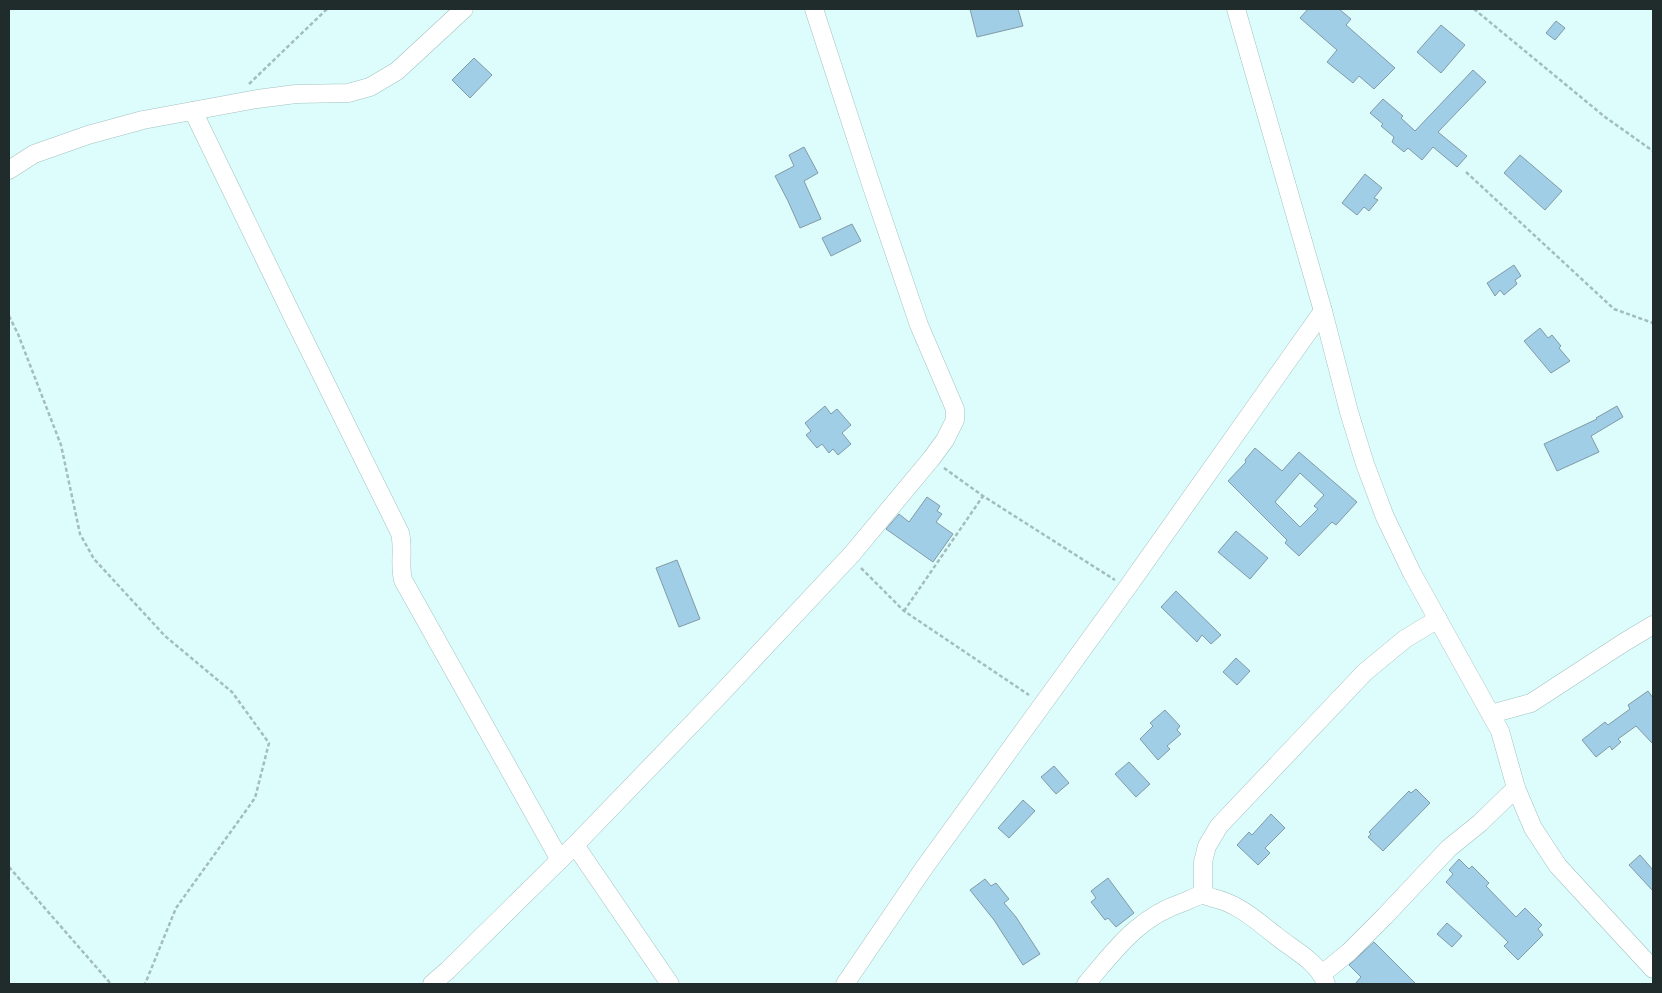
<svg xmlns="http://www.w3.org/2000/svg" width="1662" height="993" font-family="'Varela Round',sans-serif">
<rect width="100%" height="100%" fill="#ddfdfc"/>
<g fill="#9fcee6" stroke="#829aa7" fill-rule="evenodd">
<path d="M 970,9 L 1018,9 L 1023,26 L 977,37 Z"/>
<path d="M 1308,9 L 1339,9 L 1351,19 L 1346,25 L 1395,68 L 1374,89 L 1359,76 L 1353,83 L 1327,62 L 1337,50 L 1300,18 Z"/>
<path d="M 1556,21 L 1565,28 L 1555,40 L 1546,33 Z"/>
<path d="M 1441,25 L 1465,45 L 1441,73 L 1417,52 Z"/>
<path d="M 474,58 L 492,75 L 470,98 L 452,80 Z"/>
<path d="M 1473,70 L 1486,82 L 1438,132 L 1467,156 L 1457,167 L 1433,147 L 1422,160 L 1408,148 L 1404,152 L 1392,142 L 1394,137 L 1381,126 L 1383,124 L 1370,113 L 1383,99 L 1403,116 L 1401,118 L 1415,131 Z"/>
<path d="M 804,147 L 818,173 L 804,181 L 821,219 L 800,228 L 788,201 L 775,176 L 794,166 L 789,155 Z"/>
<path d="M 1520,155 L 1562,191 L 1545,210 L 1504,173 Z"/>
<path d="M 1365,174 L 1382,188 L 1374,198 L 1378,200 L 1369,211 L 1364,207 L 1357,215 L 1342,203 Z"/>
<path d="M 852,224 L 861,241 L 831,256 L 822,238 Z"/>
<path d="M 1514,265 L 1521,276 L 1515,280 L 1517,284 L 1504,295 L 1500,290 L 1495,296 L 1487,283 Z"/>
<path d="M 1540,328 L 1548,338 L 1552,335 L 1561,346 L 1559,348 L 1570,361 L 1551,373 L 1524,341 Z"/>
<path d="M 825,406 L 831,414 L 837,409 L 851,425 L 842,433 L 851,444 L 838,455 L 833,449 L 829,453 L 822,444 L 817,448 L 806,435 L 811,431 L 805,423 Z"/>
<path d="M 1617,406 L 1623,417 L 1591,436 L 1599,452 L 1557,471 L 1544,444 L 1597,419 L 1596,418 Z"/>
<path d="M 1255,448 L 1282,471 L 1299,452 L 1357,502 L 1336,525 L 1332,522 L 1299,556 L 1285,543 L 1287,540 L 1228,481 L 1246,462 L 1245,460 ZM 1300,473 L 1324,495 L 1314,506 L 1318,509 L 1300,527 L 1275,502 Z"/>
<path d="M 927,497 L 940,506 L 937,511 L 942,514 L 936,522 L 953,534 L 933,562 L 886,529 L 899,514 L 909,522 Z"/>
<path d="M 1236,531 L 1268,558 L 1250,579 L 1218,552 Z"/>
<path d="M 677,560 L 700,619 L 679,627 L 656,568 Z"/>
<path d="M 1176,591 L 1221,635 L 1211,644 L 1202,635 L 1197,642 L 1161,607 Z"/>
<path d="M 1236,658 L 1250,671 L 1237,685 L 1223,672 Z"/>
<path d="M 1648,691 L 1653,698 L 1653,744 L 1636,726 L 1618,739 L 1621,742 L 1612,750 L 1610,746 L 1596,757 L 1582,740 L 1605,722 L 1608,725 L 1630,709 L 1628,705 Z"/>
<path d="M 1165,710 L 1180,726 L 1177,730 L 1181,734 L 1167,746 L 1170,749 L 1158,760 L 1140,739 L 1153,726 L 1150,723 Z"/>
<path d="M 1129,762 L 1150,784 L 1136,797 L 1115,774 Z"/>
<path d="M 1054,766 L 1069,783 L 1056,794 L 1041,777 Z"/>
<path d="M 1416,789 L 1430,803 L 1383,851 L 1368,837 L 1371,834 L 1369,832 L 1409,791 L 1411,793 Z"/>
<path d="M 1023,800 L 1035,811 L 1009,838 L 998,828 Z"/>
<path d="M 1271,814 L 1285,828 L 1265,848 L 1270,853 L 1258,865 L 1237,845 L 1249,832 L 1252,835 Z"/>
<path d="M 1640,855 L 1653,870 L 1653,891 L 1629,865 Z"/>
<path d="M 1459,859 L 1469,869 L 1472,866 L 1489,883 L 1486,886 L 1516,917 L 1525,908 L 1542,925 L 1538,929 L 1543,935 L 1518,960 L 1504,946 L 1508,942 L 1446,882 L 1453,874 L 1449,870 Z"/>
<path d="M 1108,878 L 1134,913 L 1116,927 L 1108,918 L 1105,920 L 1091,902 L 1096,898 L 1091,891 Z"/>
<path d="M 985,879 L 991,886 L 996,883 L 1009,899 L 1004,903 L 1016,917 L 1040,954 L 1023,965 L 994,920 L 970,890 Z"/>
<path d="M 1447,923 L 1462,936 L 1452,947 L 1437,934 Z"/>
<path d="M 1374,942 L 1416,984 L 1355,984 L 1361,977 L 1349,965 Z"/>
</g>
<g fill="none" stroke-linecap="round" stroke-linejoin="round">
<defs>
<g id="minor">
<path d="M 1236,9 L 1323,311 L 1349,412 L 1365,464 L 1385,517 L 1412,573 L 1500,731 L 1516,788 L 1533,828 L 1558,866 L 1653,969"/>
<path d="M 193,111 L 292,315 L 400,533 C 404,549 399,564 403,580 L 560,860"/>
<path d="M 9,170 L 34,154 L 88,135 L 143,120 L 257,99 L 296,94 L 348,93 L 370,87 L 397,71 L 464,9"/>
<path d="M 1491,714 L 1531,703 L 1623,643 L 1653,625"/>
<path d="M 575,845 L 670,984"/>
<path d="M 1203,895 L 1203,862 L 1207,846 L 1219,826 L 1365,672 L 1405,639 L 1438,619"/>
<path d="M 1322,974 L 1349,952 L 1385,916 L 1449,848 L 1480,823 L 1516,788"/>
<path d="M 432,984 L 448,970 L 575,845 L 716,699 L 852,554 L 931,459 L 945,440 L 955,420 L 955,409 L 919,325 L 871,184 L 814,9"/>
<path d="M 845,984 L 924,868 L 1127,588 L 1323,311"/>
<path d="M 1086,984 C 1116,949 1138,917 1184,902 C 1189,900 1196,896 1202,895 C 1205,895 1210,897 1213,898 C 1237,903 1256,920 1275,935 C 1293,950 1318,961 1326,984"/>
</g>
</defs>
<use href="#minor" stroke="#a2c1c0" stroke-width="19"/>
<g stroke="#a3bdbc" stroke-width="2.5" stroke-dasharray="4 2.5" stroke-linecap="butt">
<path d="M 1474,9 L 1605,117 L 1653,151"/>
<path d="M 249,84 L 327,9"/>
<path d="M 1466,172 L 1614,309 L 1653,323"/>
<path d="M 9,316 L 18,334 L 61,445 L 80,534 L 94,559 L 165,636 L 232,692 L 269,743 L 255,798 L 176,908 L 145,984"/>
<path d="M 944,468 L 983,496 L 1115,580"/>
<path d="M 861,568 L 904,611 L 1029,695"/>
<path d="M 904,611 L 983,496"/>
<path d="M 9,867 L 111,984"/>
</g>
<use href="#minor" stroke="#fff" stroke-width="18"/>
</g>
<rect width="1662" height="993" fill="none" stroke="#1f2c2b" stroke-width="20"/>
</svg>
